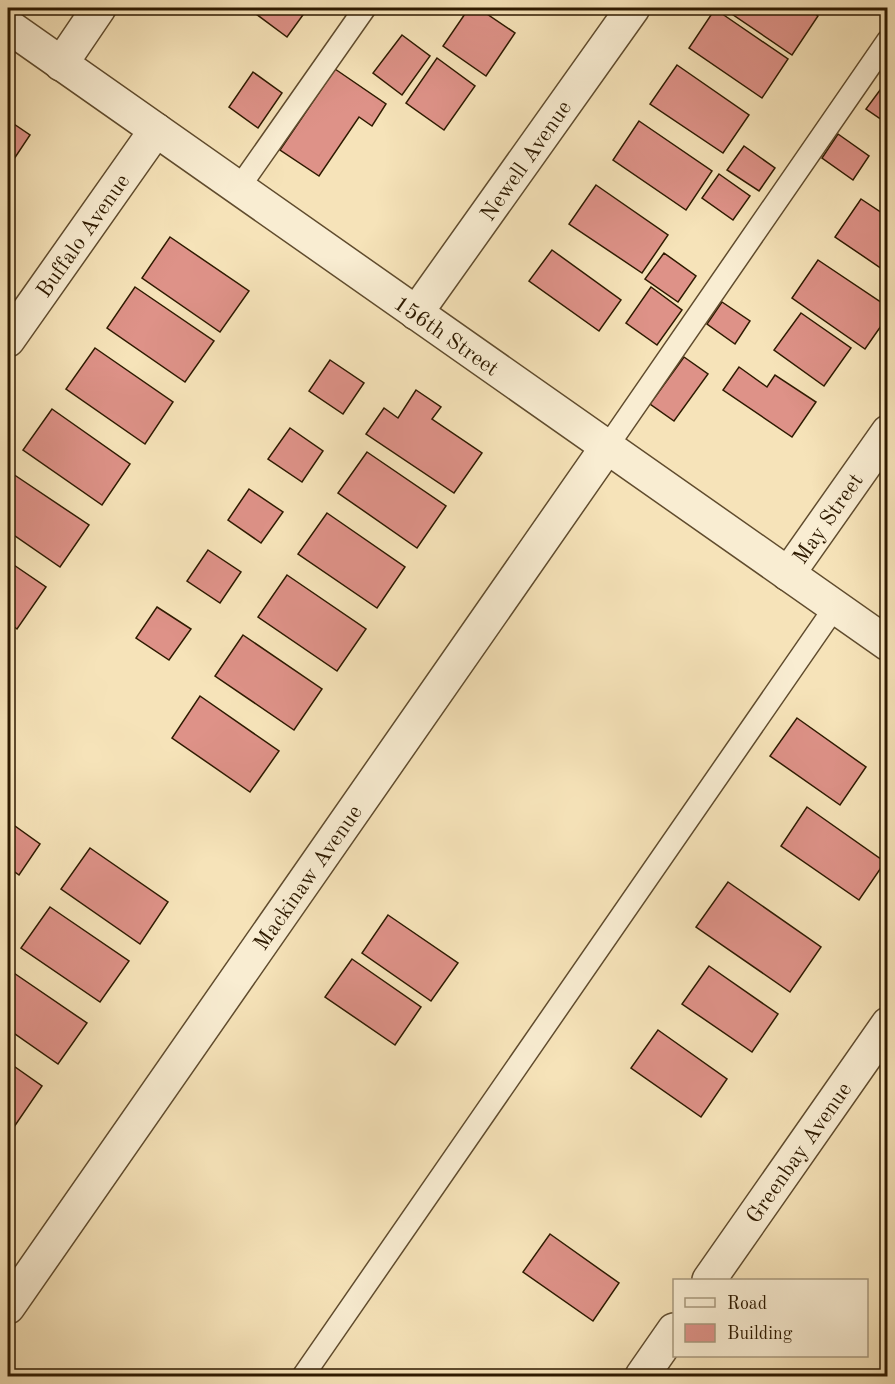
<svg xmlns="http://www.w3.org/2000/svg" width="895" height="1384" font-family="'Old Standard TT',serif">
<rect width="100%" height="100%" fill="#f6e3b9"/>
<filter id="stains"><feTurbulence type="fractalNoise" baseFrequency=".00333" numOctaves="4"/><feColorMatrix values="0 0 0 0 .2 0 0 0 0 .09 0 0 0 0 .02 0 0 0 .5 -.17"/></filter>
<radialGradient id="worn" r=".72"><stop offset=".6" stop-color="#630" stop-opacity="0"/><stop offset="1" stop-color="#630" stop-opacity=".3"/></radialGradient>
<g fill="#de9288" stroke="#2e1a00" stroke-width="1.5">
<path d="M 248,8 L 308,8 L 287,37 Z"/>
<path d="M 469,8 L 478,8 L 515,33 L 486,76 L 443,46 Z"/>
<path d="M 723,8 L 806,8 L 818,16 L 792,55 Z"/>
<path d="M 715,9 L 788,59 L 762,98 L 689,48 Z"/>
<path d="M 402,35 L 430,56 L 402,95 L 373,73 Z"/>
<path d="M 437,58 L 475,86 L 444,130 L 406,103 Z"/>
<path d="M 677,65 L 749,115 L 723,153 L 650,104 Z"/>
<path d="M 335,69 L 386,104 L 372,126 L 359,117 L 319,176 L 280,150 Z"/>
<path d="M 253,72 L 282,93 L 258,128 L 229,107 Z"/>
<path d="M 883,86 L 888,89 L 888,124 L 866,109 Z"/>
<path d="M 8,120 L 30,135 L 8,168 Z"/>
<path d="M 639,121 L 712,171 L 686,210 L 613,160 Z"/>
<path d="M 838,134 L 869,156 L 853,180 L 822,158 Z"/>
<path d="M 744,146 L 775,168 L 759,191 L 727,170 Z"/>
<path d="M 719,174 L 750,196 L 733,220 L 702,198 Z"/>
<path d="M 596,185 L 668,235 L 642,273 L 569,224 Z"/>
<path d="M 861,199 L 888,217 L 888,273 L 835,237 Z"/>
<path d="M 170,237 L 249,291 L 220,332 L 142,278 Z"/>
<path d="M 552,250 L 621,300 L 599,331 L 529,281 Z"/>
<path d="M 664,253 L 696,276 L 678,302 L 645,279 Z"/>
<path d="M 818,260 L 888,307 L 888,316 L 865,349 L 792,298 Z"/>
<path d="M 135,287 L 214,341 L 185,382 L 107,328 Z"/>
<path d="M 651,287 L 682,310 L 657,345 L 626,323 Z"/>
<path d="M 722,302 L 750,321 L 735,344 L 707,324 Z"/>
<path d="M 801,313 L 851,348 L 824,386 L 774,350 Z"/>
<path d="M 95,348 L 173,402 L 145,444 L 66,389 Z"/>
<path d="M 684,357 L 708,374 L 674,421 L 650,404 Z"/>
<path d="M 330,360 L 364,383 L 343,414 L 309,391 Z"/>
<path d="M 739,367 L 767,387 L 775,375 L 816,402 L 792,437 L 723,390 Z"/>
<path d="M 416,390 L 441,407 L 432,419 L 482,453 L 454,493 L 366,434 L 384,408 L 398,418 Z"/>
<path d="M 52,409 L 130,464 L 102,505 L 23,450 Z"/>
<path d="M 290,428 L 323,451 L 302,482 L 268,459 Z"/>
<path d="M 367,452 L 446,506 L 417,548 L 338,493 Z"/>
<path d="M 10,472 L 89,525 L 60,567 L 8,531 L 8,475 Z"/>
<path d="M 249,489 L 283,512 L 261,543 L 228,520 Z"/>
<path d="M 327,513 L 405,567 L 377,608 L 298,554 Z"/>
<path d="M 208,550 L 241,572 L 220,603 L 187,581 Z"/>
<path d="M 8,561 L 46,587 L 17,629 L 8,622 Z"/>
<path d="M 287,575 L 366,629 L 337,671 L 258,617 Z"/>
<path d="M 157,607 L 191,629 L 169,660 L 136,638 Z"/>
<path d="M 243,635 L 322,689 L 294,730 L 215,676 Z"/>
<path d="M 200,696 L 279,751 L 250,792 L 172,738 Z"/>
<path d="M 797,718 L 866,767 L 840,805 L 770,756 Z"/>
<path d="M 807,807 L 885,862 L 859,900 L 781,846 Z"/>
<path d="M 8,821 L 40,844 L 19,875 L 8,867 Z"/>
<path d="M 90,848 L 168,902 L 140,944 L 61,889 Z"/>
<path d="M 728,882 L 821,947 L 790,992 L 696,927 Z"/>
<path d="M 50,907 L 129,961 L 100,1002 L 21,948 Z"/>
<path d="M 388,915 L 458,963 L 431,1001 L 362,953 Z"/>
<path d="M 352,959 L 421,1007 L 395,1045 L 325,997 Z"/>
<path d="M 709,966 L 778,1014 L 752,1052 L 682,1004 Z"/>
<path d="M 8,969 L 87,1023 L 58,1064 L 8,1029 Z"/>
<path d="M 658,1030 L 727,1079 L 701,1117 L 631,1068 Z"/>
<path d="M 8,1062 L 42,1086 L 14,1127 L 8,1123 Z"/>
<path d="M 550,1234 L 619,1283 L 593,1321 L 523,1272 Z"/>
</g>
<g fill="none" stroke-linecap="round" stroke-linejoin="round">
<defs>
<g id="service">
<path d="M 238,189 L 365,8"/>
<path d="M 607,447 L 888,40"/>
<path d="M 303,1376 L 835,607"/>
</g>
<g id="minor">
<path d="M 8,26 L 888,644"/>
<path d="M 61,64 L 99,8"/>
<path d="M 416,313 L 633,8"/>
<path d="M 8,340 L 156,130"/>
<path d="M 788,574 L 888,432"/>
<path d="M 709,1280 L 888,1024"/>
<path d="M 8,1307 L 607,447"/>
<path d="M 642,1376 L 674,1330"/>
</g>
</defs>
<use href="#service" stroke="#604c2e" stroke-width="24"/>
<use href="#minor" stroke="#604c2e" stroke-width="36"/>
<use href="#service" stroke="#f9edd2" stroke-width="21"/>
<use href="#minor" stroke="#f9edd2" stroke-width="33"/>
</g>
<g text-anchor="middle" stroke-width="4.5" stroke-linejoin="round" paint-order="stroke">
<g font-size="22" fill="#2e1a00" stroke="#f9edd2">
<text transform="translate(525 160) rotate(-55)" y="8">Newell Avenue</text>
<text transform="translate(82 235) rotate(-55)" y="8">Buffalo Avenue</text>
<text transform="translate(447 335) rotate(35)" y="8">156th Street</text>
<text transform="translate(827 518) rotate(-55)" y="8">May Street</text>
<text transform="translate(307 877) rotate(-55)" y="8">Mackinaw Avenue</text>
<text transform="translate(798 1152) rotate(-55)" y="8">Greenbay Avenue</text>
</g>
</g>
<rect width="895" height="1384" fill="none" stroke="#f6e3b9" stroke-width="30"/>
<rect x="9" y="9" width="877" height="1366" fill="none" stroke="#2e1a00" stroke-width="3"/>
<rect x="15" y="15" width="865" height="1354" fill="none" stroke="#2e1a00" stroke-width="1.5"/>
<rect x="673" y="1279" width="195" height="78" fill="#f9edd2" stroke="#a8997e" stroke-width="1.5"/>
<rect x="685" y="1298" width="30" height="9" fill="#f9edd2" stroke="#a8997e" stroke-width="1.5"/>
<text x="727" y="1309" font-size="18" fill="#2e1a00">Road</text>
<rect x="685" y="1324" width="30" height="18" fill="#de9288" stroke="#a8997e" stroke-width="1.5"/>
<text x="727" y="1339" font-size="18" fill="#2e1a00">Building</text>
<rect width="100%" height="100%" filter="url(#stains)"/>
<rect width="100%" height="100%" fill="url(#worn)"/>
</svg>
